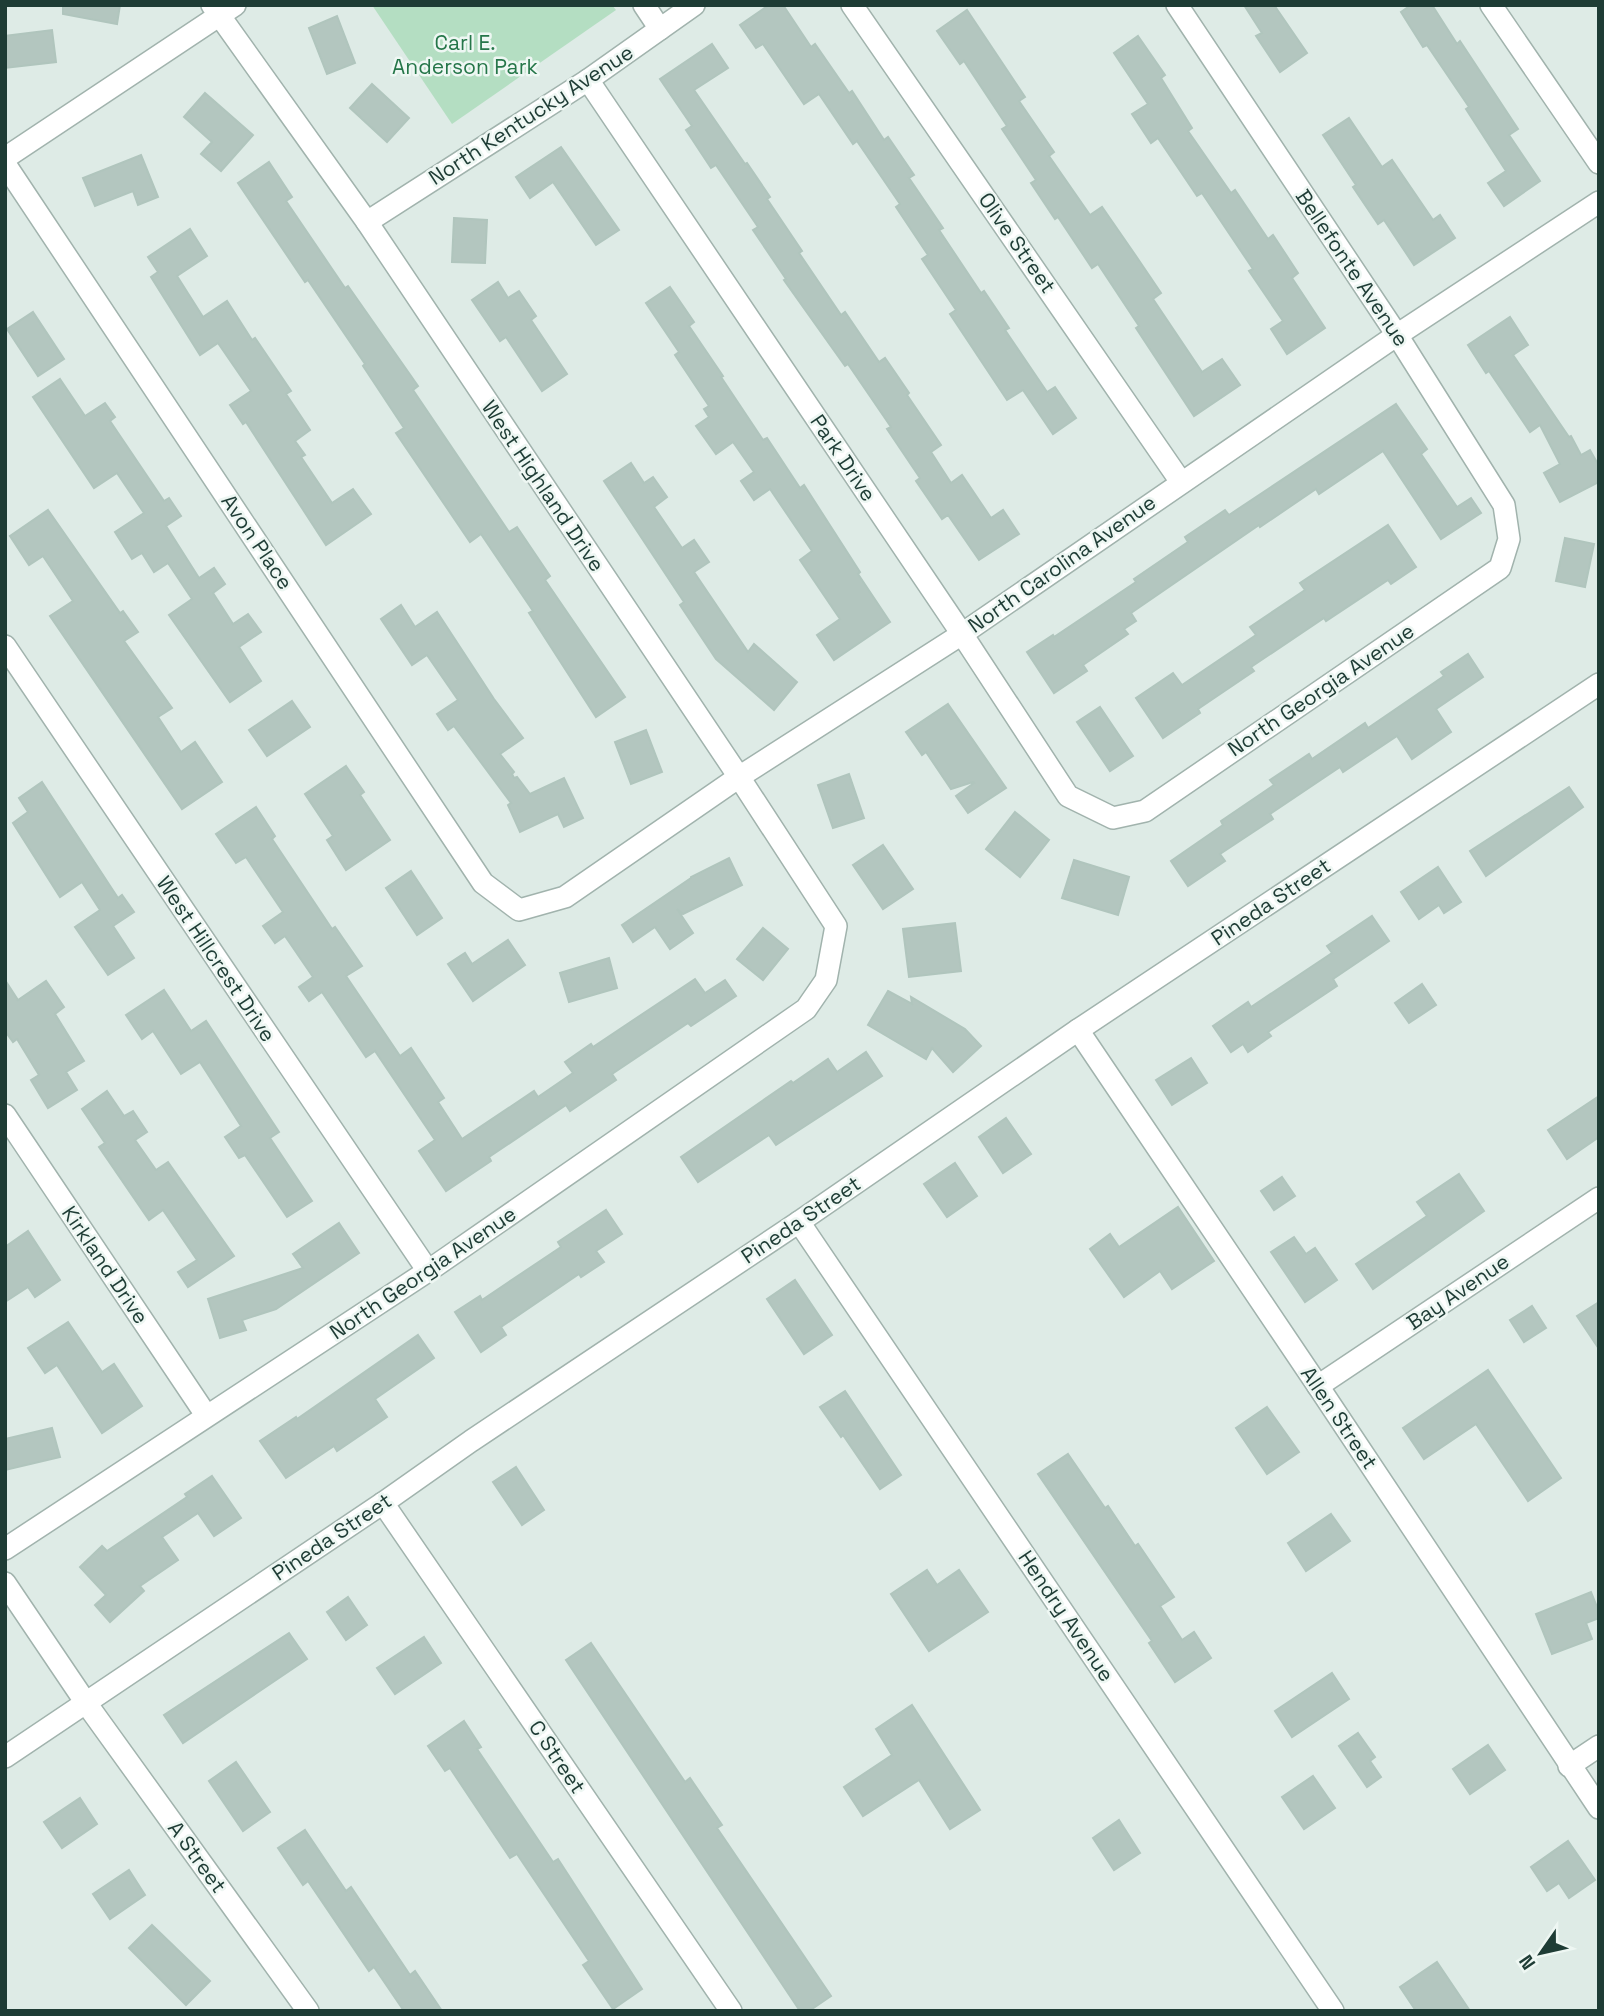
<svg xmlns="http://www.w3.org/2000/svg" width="1604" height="2016" font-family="'Space Grotesk',sans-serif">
<rect width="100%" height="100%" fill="#deebe6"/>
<path fill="#b4dec2" d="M 372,5 L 612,5 L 616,10 L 452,124 Z"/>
<g fill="#b3c6bf" stroke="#b0c5bd" stroke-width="2">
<path d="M 63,5 L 120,5 L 117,24 L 63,14 Z"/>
<path d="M 769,5 L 783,5 L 811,47 L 815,44 L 849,93 L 852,91 L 884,140 L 888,137 L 914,175 L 909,178 L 943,228 L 939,230 L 981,293 L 984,291 L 1009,328 L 1005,330 L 1047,392 L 1055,387 L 1076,418 L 1053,434 L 1023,390 L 1007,400 L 950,314 L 956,310 L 922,259 L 928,255 L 896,207 L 900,204 L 857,141 L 853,144 L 819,94 L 804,104 L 763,44 L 756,48 L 740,25 Z"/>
<path d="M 1244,5 L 1274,5 L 1307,53 L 1280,72 L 1256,36 L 1262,33 Z"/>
<path d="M 1411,5 L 1432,5 L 1457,44 L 1460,41 L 1518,129 L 1509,135 L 1540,181 L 1504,206 L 1488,183 L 1506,171 L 1466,109 L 1469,107 L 1427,45 L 1423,47 L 1401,12 Z"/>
<path d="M 967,10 L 1025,97 L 1019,101 L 1054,152 L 1049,156 L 1090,215 L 1102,207 L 1136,256 L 1161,293 L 1153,299 L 1202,372 L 1222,359 L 1240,385 L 1194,416 L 1136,328 L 1139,326 L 1098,264 L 1092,268 L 1058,217 L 1055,219 L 1031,183 L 1036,180 L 1002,129 L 1007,126 L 964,61 L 960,64 L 937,31 Z"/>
<path d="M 337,16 L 355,63 L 327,74 L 309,28 Z"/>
<path d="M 52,30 L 56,62 L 5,68 L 5,36 Z"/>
<path d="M 1138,36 L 1165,75 L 1161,78 L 1192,128 L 1188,131 L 1231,193 L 1235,190 L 1268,239 L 1273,235 L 1298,273 L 1292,278 L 1325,328 L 1287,354 L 1271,329 L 1283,321 L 1249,271 L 1253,269 L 1202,193 L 1197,196 L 1158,138 L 1151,143 L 1132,114 L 1148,104 L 1114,53 Z"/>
<path d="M 712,44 L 728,68 L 694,90 L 745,164 L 747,163 L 770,197 L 767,199 L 802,251 L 799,253 L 841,315 L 845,312 L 879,362 L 885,358 L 909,393 L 907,395 L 941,445 L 931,452 L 951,483 L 962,475 L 991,518 L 1003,510 L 1019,534 L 979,560 L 948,515 L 942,519 L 916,481 L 920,478 L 887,429 L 891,427 L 848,364 L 845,366 L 784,280 L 786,279 L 753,230 L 758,227 L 716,165 L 711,168 L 686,130 L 692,126 L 660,79 Z"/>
<path d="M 372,84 L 409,118 L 387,142 L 350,108 Z"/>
<path d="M 205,93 L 253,135 L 221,171 L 201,154 L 212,142 L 184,117 Z"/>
<path d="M 1349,118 L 1382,167 L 1392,160 L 1433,220 L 1440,215 L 1455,238 L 1414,265 L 1384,220 L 1378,224 L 1353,187 L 1356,185 L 1323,135 Z"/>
<path d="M 561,147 L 619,230 L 596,245 L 553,182 L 530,198 L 516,177 Z"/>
<path d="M 141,155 L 158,197 L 138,205 L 133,191 L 95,206 L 83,178 Z"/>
<path d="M 269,162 L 292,197 L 286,201 L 345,288 L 348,286 L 418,386 L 413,390 L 509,532 L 517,527 L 550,576 L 545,580 L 625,697 L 596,717 L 529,613 L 533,611 L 481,534 L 470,542 L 396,433 L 404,428 L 363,366 L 365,364 L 308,280 L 305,282 L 238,183 Z"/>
<path d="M 454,218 L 487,220 L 485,263 L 452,262 Z"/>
<path d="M 190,229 L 207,256 L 177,276 L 203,317 L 227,301 L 252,340 L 255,338 L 291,391 L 286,394 L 310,430 L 295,441 L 305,455 L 301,457 L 332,503 L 353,489 L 371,514 L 326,545 L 246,422 L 243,424 L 230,405 L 251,391 L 218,343 L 200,355 L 151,277 L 158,272 L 148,257 Z"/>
<path d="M 498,282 L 508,298 L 519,291 L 536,316 L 531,320 L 567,374 L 542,391 L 506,337 L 500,341 L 472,300 Z"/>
<path d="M 670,287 L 694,322 L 689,326 L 723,376 L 721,377 L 763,440 L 767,438 L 800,488 L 804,485 L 860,572 L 858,574 L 890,622 L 834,660 L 817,635 L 840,619 L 800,560 L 812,551 L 770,489 L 754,500 L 741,481 L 754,472 L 733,442 L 716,454 L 696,426 L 709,417 L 704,409 L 709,406 L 675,355 L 679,352 L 646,303 Z"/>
<path d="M 33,312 L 64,359 L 38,376 L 7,329 Z"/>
<path d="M 1510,317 L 1528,345 L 1513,355 L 1569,437 L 1571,436 L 1581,455 L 1590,450 L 1599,466 L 1599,482 L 1560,502 L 1544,473 L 1560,464 L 1540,425 L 1530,432 L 1489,371 L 1486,373 L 1468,345 Z"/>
<path d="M 60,379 L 85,416 L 105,403 L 115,417 L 110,421 L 164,501 L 169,498 L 181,516 L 166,526 L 199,578 L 214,568 L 225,584 L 213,593 L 233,624 L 248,614 L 261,632 L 239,647 L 261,681 L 230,702 L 169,615 L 192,599 L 168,563 L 154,572 L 142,553 L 132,559 L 115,532 L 144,513 L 117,473 L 94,488 L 33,397 Z"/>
<path d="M 1396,404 L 1427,449 L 1421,454 L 1457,507 L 1471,498 L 1481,513 L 1441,539 L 1383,451 L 1319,494 L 1316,489 L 1260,527 L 1259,525 L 1131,613 L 1136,621 L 1124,629 L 1128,634 L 1083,665 L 1087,671 L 1054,693 L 1027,652 L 1053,635 L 1054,637 L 1136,582 L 1134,579 L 1188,542 L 1185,537 L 1225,510 L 1229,515 Z"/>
<path d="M 631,463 L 644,483 L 653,477 L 667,497 L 654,507 L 682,548 L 694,540 L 709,562 L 694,572 L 748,652 L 754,644 L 797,682 L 774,710 L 716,659 L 680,605 L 684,602 L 604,481 Z"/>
<path d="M 48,510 L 120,613 L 123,611 L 138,632 L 124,641 L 172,708 L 158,717 L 181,752 L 195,742 L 222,782 L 182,809 L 50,616 L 73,601 L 43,556 L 29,565 L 10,536 Z"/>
<path d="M 1388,525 L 1416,567 L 1391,584 L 1388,580 L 1326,621 L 1324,618 L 1251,667 L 1254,671 L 1198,709 L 1200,713 L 1163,738 L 1136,698 L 1173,673 L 1182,685 L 1256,635 L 1250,627 L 1305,590 L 1300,583 Z"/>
<path d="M 1565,538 L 1594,544 L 1585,587 L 1556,581 Z"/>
<path d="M 401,605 L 415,627 L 437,612 L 494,699 L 523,738 L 500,754 L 514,772 L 512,774 L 514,778 L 517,777 L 530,794 L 564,778 L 583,818 L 564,827 L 558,814 L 520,832 L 508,805 L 511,803 L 454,726 L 448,730 L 437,714 L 458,700 L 427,655 L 412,665 L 381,619 Z"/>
<path d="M 1468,654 L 1483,677 L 1436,709 L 1451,732 L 1412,759 L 1397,736 L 1343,772 L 1340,767 L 1270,814 L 1273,819 L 1220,854 L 1225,861 L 1188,886 L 1171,861 L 1223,825 L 1221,821 L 1274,785 L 1270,780 L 1309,754 L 1312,759 L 1365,723 L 1368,728 L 1444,676 L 1441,672 Z"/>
<path d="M 292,701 L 310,727 L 267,756 L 249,730 Z"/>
<path d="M 948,704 L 1006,788 L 968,813 L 956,796 L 974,783 L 973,782 L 951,789 L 926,752 L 922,755 L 906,732 Z"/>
<path d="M 1100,707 L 1133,756 L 1110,771 L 1077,722 Z"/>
<path d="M 646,730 L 662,772 L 631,784 L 615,742 Z"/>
<path d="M 346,766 L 364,792 L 360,795 L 390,840 L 346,870 L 327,840 L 333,836 L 305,794 Z"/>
<path d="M 849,774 L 864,818 L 833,828 L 818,785 Z"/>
<path d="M 42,782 L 118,898 L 122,895 L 134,912 L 113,926 L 134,958 L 108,975 L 75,927 L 100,910 L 82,882 L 60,897 L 13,823 L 28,812 L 19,798 Z"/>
<path d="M 1569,787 L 1583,807 L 1486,876 L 1470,851 Z"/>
<path d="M 256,807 L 275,836 L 272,839 L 332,929 L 335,927 L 362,966 L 346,976 L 400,1056 L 411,1048 L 444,1098 L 438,1102 L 462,1139 L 534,1091 L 538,1097 L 573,1073 L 565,1062 L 591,1044 L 593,1047 L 695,979 L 705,993 L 725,980 L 736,996 L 691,1026 L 688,1023 L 612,1074 L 616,1080 L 570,1111 L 566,1105 L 489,1157 L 491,1161 L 446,1191 L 419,1151 L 435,1140 L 375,1051 L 366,1057 L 322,992 L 309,1001 L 299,987 L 313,977 L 285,936 L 275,943 L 263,926 L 283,912 L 246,857 L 236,863 L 216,834 Z"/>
<path d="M 1015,812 L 1049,840 L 1020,877 L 986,849 Z"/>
<path d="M 883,845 L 913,889 L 883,909 L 853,865 Z"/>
<path d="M 729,858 L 742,885 L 683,914 L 677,909 L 693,933 L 670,949 L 655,927 L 633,942 L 622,925 L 691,878 L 691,877 Z"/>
<path d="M 1074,860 L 1129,877 L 1118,915 L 1062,898 Z"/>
<path d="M 1438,867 L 1461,902 L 1444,913 L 1439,905 L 1419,919 L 1401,892 Z"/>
<path d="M 411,871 L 442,918 L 417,935 L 386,888 Z"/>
<path d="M 1372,916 L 1389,941 L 1333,979 L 1337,986 L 1268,1032 L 1271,1036 L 1248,1052 L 1243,1044 L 1231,1052 L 1213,1026 L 1248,1002 L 1251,1007 L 1332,953 L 1327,946 Z"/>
<path d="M 955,923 L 961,971 L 909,977 L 903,929 Z"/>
<path d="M 763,928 L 788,949 L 763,980 L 737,959 Z"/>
<path d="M 508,940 L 525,965 L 473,1001 L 448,964 L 465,953 L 472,964 Z"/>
<path d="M 609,958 L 617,988 L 569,1002 L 560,973 Z"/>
<path d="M 5,980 L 18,1000 L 46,981 L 64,1007 L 55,1014 L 84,1061 L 66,1072 L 77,1090 L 48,1108 L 31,1080 L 39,1075 L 17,1039 L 13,1042 L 5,1031 Z"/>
<path d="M 1422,984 L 1436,1005 L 1409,1023 L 1395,1003 Z"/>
<path d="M 164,990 L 191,1031 L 206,1021 L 279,1132 L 270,1138 L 312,1201 L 287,1217 L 245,1155 L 239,1158 L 225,1137 L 241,1126 L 200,1062 L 181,1074 L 153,1031 L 142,1039 L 126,1015 Z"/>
<path d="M 888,991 L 912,1004 L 911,997 L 965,1029 L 981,1046 L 953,1072 L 932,1048 L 926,1059 L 868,1025 Z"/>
<path d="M 866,1052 L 882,1076 L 776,1145 L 769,1135 L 698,1182 L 681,1157 L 791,1081 L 793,1083 L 828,1059 L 837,1072 Z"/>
<path d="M 1191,1058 L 1207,1083 L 1172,1105 L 1156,1080 Z"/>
<path d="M 107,1091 L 124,1116 L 133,1111 L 147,1132 L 135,1140 L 156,1170 L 168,1162 L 234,1256 L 188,1287 L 178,1272 L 197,1260 L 163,1210 L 149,1220 L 99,1147 L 105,1143 L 82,1109 Z"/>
<path d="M 1599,1096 L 1599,1137 L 1567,1159 L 1548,1130 Z"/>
<path d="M 1006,1118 L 1031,1154 L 1003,1173 L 979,1137 Z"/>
<path d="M 955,1163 L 977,1196 L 947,1217 L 924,1184 Z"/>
<path d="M 1459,1174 L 1484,1211 L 1373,1289 L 1356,1264 L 1427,1216 L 1417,1202 Z"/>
<path d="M 1282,1177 L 1295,1196 L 1274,1210 L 1261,1191 Z"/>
<path d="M 1178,1207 L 1214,1261 L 1172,1289 L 1160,1271 L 1124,1297 L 1090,1249 L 1110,1234 L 1119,1247 Z"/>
<path d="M 606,1210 L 622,1234 L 596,1251 L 604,1262 L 581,1277 L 579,1274 L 501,1327 L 506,1335 L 481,1352 L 455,1312 L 480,1296 L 482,1300 L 561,1247 L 558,1242 Z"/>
<path d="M 339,1223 L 359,1253 L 276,1309 L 242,1320 L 246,1330 L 220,1338 L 208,1299 L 303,1268 L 293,1254 Z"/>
<path d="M 28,1231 L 60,1280 L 35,1297 L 28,1287 L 5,1302 L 5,1247 Z"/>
<path d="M 1294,1237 L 1306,1254 L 1315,1248 L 1337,1280 L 1305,1302 L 1271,1252 Z"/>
<path d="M 795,1280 L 832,1335 L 804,1354 L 767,1299 Z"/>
<path d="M 1599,1302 L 1599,1349 L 1577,1316 Z"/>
<path d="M 1532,1306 L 1546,1328 L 1524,1342 L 1510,1320 Z"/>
<path d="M 68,1322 L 102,1372 L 114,1364 L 142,1406 L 102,1433 L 57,1365 L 45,1373 L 28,1348 Z"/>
<path d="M 418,1335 L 434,1358 L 375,1399 L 387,1417 L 337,1451 L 334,1446 L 286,1478 L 260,1441 L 296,1417 L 297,1419 Z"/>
<path d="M 1488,1370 L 1561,1478 L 1528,1501 L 1476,1424 L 1424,1459 L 1403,1428 Z"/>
<path d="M 845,1391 L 901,1475 L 880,1489 L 843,1435 L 841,1437 L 820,1407 Z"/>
<path d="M 1267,1407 L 1299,1452 L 1267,1474 L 1236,1428 Z"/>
<path d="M 52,1428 L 60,1457 L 5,1470 L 5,1439 Z"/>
<path d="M 1068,1454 L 1105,1508 L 1108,1506 L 1135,1546 L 1138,1544 L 1174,1597 L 1160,1606 L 1182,1640 L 1194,1632 L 1211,1658 L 1175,1682 L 1149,1643 L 1152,1641 L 1038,1474 Z"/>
<path d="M 516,1467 L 544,1510 L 522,1525 L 493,1482 Z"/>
<path d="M 212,1476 L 241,1518 L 214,1536 L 198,1513 L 162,1537 L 178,1560 L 140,1586 L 144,1591 L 110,1622 L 95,1605 L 106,1595 L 80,1567 L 102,1546 L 107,1551 L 187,1497 L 185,1494 Z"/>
<path d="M 1331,1514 L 1350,1541 L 1306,1571 L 1288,1543 Z"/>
<path d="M 927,1570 L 937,1585 L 959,1570 L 988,1612 L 929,1651 L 891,1594 Z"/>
<path d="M 1591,1592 L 1599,1612 L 1599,1618 L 1586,1623 L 1592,1639 L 1552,1654 L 1536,1614 Z"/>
<path d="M 348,1597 L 367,1625 L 346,1640 L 327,1612 Z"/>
<path d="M 289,1633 L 307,1659 L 183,1743 L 164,1715 Z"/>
<path d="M 424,1637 L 441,1663 L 395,1694 L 377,1668 Z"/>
<path d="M 591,1643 L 685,1782 L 690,1778 L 722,1825 L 717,1828 L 831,1996 L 809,2011 L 800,2011 L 566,1660 Z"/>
<path d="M 1332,1673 L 1349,1699 L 1292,1737 L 1275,1711 Z"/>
<path d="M 912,1705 L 980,1810 L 950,1829 L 919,1780 L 863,1816 L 844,1787 L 892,1755 L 876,1729 Z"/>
<path d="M 464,1721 L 481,1747 L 477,1749 L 553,1862 L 558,1859 L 642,1989 L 613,2009 L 583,1965 L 589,1961 L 517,1854 L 510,1858 L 450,1768 L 445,1771 L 428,1746 Z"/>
<path d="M 1358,1733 L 1375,1757 L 1370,1761 L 1381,1777 L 1367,1787 L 1339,1746 Z"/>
<path d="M 1488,1745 L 1505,1770 L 1470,1794 L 1453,1769 Z"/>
<path d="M 236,1762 L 270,1812 L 243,1831 L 209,1781 Z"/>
<path d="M 1313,1776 L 1335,1808 L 1304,1829 L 1282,1797 Z"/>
<path d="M 80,1798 L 97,1824 L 62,1848 L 44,1822 Z"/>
<path d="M 1119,1820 L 1140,1853 L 1114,1870 L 1093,1838 Z"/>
<path d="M 305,1830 L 346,1891 L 351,1887 L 410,1975 L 415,1971 L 442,2011 L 404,2011 L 374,1967 L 369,1971 L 308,1881 L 303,1885 L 278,1848 Z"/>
<path d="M 1568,1841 L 1595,1880 L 1569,1898 L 1559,1883 L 1547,1891 L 1531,1867 Z"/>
<path d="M 129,1870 L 145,1895 L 110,1919 L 93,1894 Z"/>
<path d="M 152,1925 L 210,1981 L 186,2005 L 129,1948 Z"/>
<path d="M 1437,1962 L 1470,2011 L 1416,2011 L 1400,1987 Z"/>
</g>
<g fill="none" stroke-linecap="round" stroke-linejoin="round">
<defs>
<g id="minor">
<path d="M 644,5 L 660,29"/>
<path d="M 852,5 L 1181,482"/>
<path d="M 1491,5 L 1599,163"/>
<path d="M 588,80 L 962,634 L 1068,796 L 1113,818 L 1145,811 L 1500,568 L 1509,539 L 1504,505 L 1397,335 L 1177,5"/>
<path d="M 5,158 L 235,5"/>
<path d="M 5,164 L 483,883 L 519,910 L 565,897 L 739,777 L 962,634 L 1397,335 L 1599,202"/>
<path d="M 367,222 L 588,80 L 694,5"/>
<path d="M 5,646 L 428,1271"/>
<path d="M 1078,1030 L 1318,1386 L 1599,1808"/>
<path d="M 5,1115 L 206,1415"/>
<path d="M 799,1222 L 1333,2011"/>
<path d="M 1318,1386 L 1599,1198"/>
<path d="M 383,1503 L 731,2011"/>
<path d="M 5,1549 L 428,1271 L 806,1009 L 826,980 L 836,926 L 739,777 L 367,222 L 212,5"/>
<path d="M 5,1583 L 86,1703 L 308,2011"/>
<path d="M 5,1757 L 383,1503 L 471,1441 L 799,1222 L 1078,1030 L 1599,684"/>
<path d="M 1569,1766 L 1599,1746"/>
</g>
</defs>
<use href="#minor" stroke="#a1b3ad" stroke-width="24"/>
<use href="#minor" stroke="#fff" stroke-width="21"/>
</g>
<g text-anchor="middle" stroke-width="5" stroke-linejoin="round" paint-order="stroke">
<g font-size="21" fill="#257649" stroke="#eef7f3">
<text x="465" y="50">Carl E.<tspan x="465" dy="24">Anderson Park</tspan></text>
</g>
<g font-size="21" fill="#1e3c35" stroke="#eef7f3">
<text transform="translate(531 115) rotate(-33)" y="7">North Kentucky Avenue</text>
<text transform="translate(1017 243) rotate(55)" y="7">Olive Street</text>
<text transform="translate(1352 268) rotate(56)" y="7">Bellefonte Avenue</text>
<text transform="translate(843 458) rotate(56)" y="7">Park Drive</text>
<text transform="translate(543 486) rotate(56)" y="7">West Highland Drive</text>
<text transform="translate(257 542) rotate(56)" y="7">Avon Place</text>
<text transform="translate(1062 564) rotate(-35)" y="7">North Carolina Avenue</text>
<text transform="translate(1321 690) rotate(-34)" y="7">North Georgia Avenue</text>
<text transform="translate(1271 902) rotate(-34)" y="7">Pineda Street</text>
<text transform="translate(216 959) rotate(56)" y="7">West Hillcrest Drive</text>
<text transform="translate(801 1220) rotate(-34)" y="7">Pineda Street</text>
<text transform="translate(105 1265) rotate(56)" y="7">Kirkland Drive</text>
<text transform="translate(423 1273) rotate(-34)" y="7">North Georgia Avenue</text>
<text transform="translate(1458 1292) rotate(-34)" y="7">Bay Avenue</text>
<text transform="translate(1339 1418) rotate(56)" y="7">Allen Street</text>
<text transform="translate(332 1537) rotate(-34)" y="7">Pineda Street</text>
<text transform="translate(1066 1616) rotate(56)" y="7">Hendry Avenue</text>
<text transform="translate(557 1757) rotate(56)" y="7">C Street</text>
<text transform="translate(197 1857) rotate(54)" y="7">A Street</text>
</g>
</g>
<rect width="1604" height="2016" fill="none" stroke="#1e3c35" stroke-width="14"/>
<g transform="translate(1541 1953) rotate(236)" stroke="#eef7f3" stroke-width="5" paint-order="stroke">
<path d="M0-5L12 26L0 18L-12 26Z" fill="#1e3c35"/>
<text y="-10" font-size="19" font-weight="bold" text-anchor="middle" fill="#1e3c35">N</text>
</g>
</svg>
